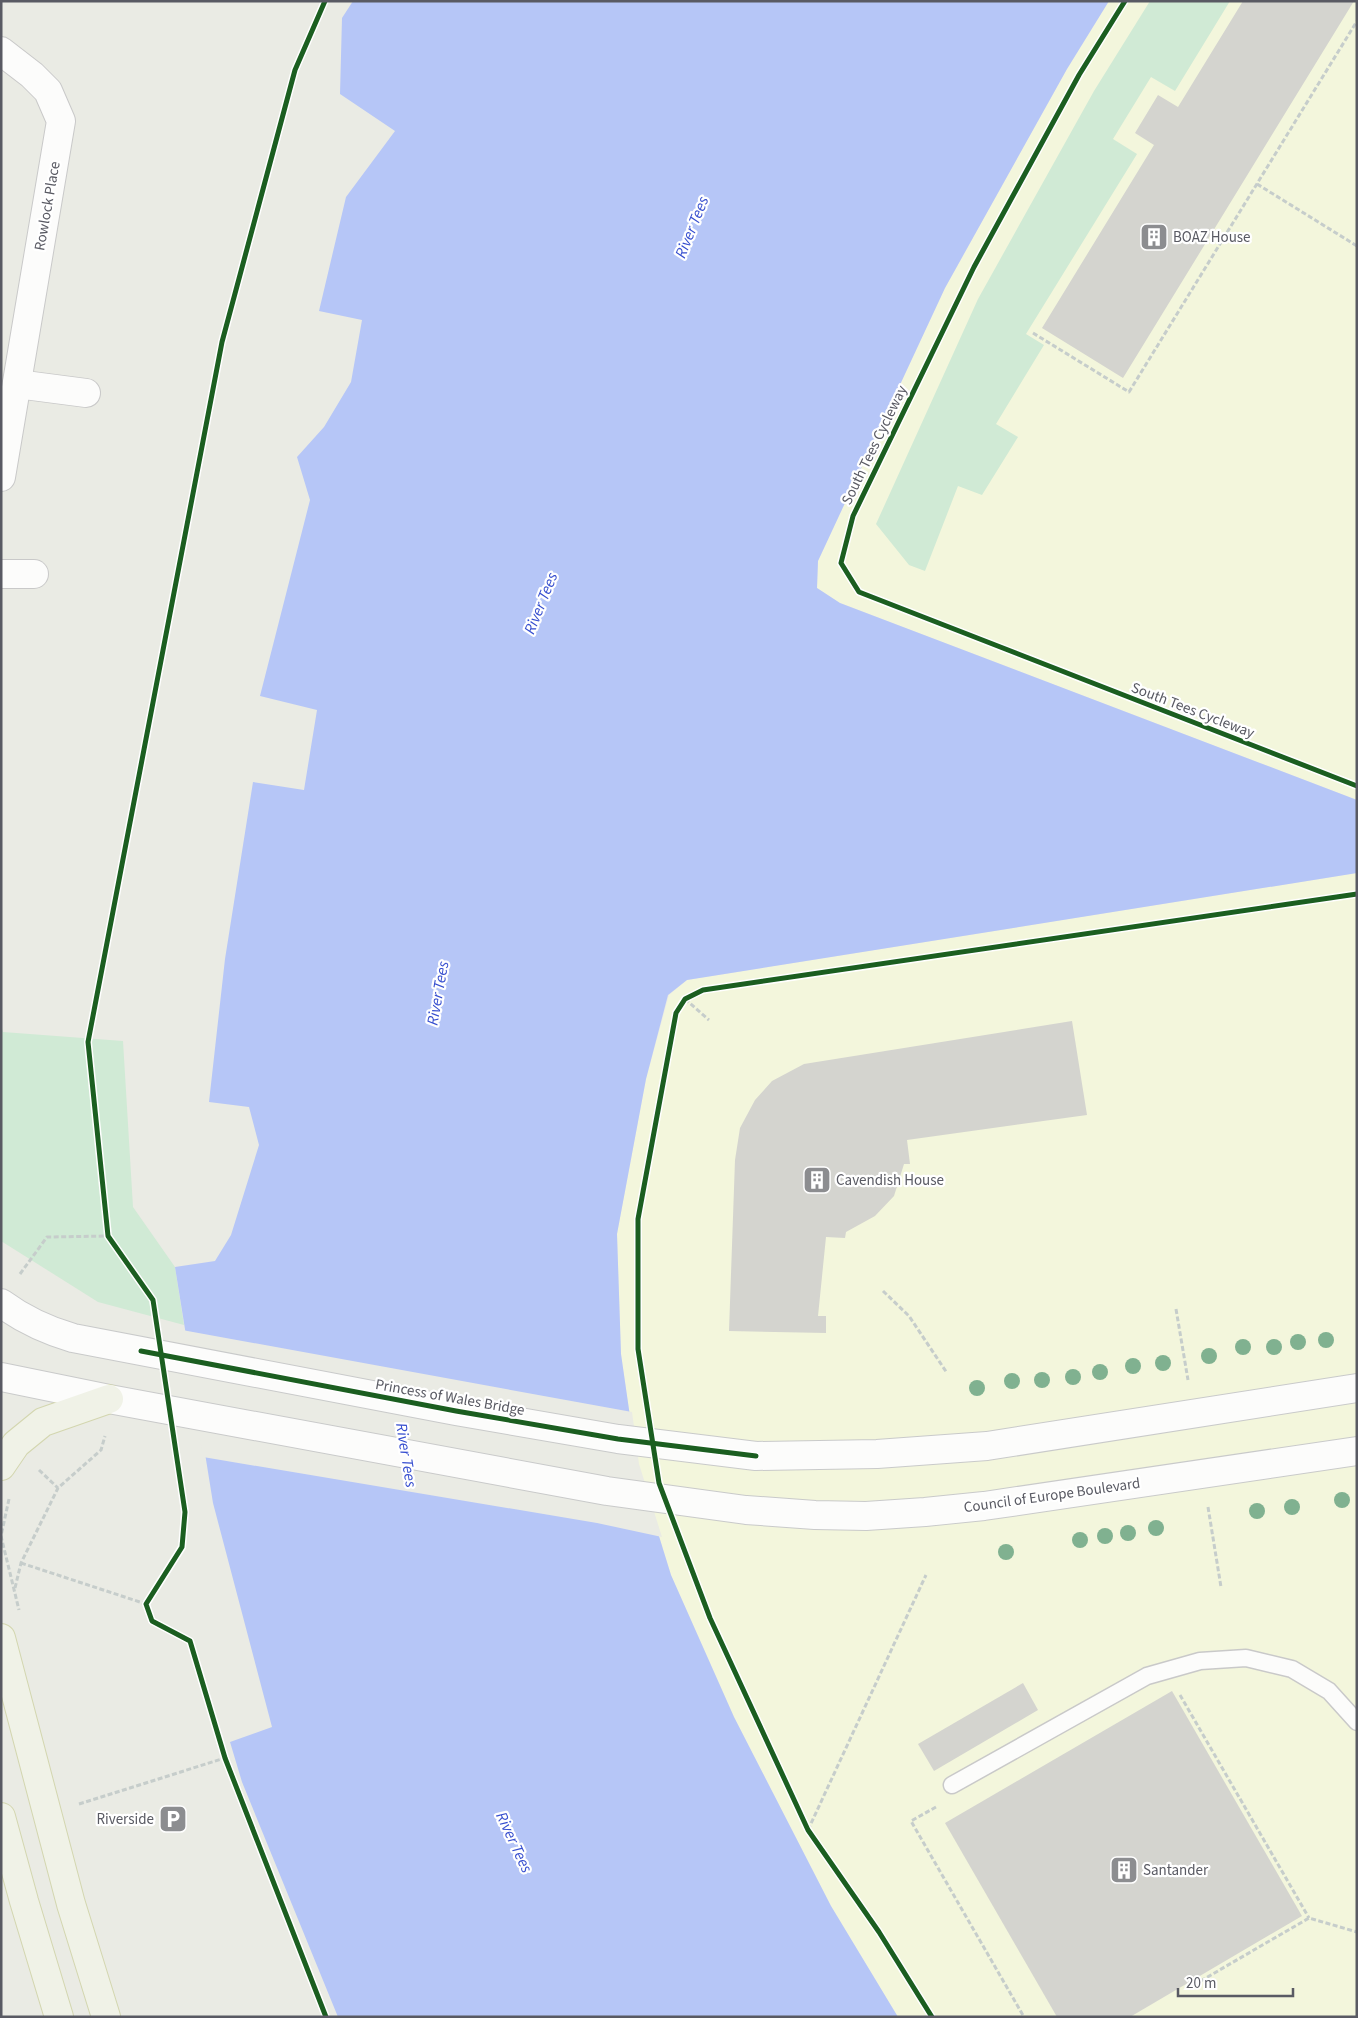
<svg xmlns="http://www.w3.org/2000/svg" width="1358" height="2018" font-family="'Source Sans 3',sans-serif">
<rect width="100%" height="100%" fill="#eaebe4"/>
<g fill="#f3f6dc">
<path d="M 1109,1 L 1357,1 L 1357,800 L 840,603 L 817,588 L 818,561 L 945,288 L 1067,69 Z"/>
<path d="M 1357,873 L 1357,2017 L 898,2017 L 831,1906 L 734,1717 L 671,1575 L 637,1465 L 621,1354 L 617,1234 L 646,1079 L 669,995 L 687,980 Z"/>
</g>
<g fill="#d0ead5">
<path d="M 1150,1 L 1230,1 L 1175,91 L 1151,77 L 1113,139 L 1137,154 L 1026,334 L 1044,345 L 996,424 L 1018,437 L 982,495 L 958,486 L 925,571 L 909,565 L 876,524 L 978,299 L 1094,91 Z"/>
<path d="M 1,1025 L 3,1032 L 123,1041 L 133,1207 L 175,1267 L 184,1325 L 98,1302 L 1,1241 Z"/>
</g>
<path fill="#b6c6f7" d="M 353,1 L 1109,1 L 1067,69 L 945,288 L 818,561 L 817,588 L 840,603 L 1357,800 L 1357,873 L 687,980 L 668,995 L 646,1079 L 617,1234 L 621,1354 L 637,1465 L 671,1575 L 734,1717 L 831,1906 L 898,2017 L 338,2017 L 242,1782 L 230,1742 L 272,1727 L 213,1503 L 175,1267 L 215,1261 L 231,1235 L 259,1145 L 249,1107 L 209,1102 L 225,959 L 253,782 L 304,790 L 317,710 L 260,696 L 310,500 L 297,457 L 324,427 L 351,382 L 362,320 L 319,311 L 346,197 L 395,131 L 340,94 L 342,18 Z"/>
<path fill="#eaebe4" d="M 182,1330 L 632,1412 L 639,1464 L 662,1537 L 597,1523 L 203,1457 Z"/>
<g fill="#d4d4cf">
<path d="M 1243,1 L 1354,1 L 1123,378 L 1042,328 L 1154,145 L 1135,133 L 1158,95 L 1178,107 Z"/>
<path d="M 1072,1021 L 1087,1115 L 907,1140 L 910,1164 L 904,1164 L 894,1196 L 875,1216 L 846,1232 L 845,1238 L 826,1237 L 818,1316 L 826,1316 L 826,1333 L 729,1331 L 735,1160 L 740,1128 L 755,1100 L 772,1081 L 804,1064 Z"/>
<path d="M 1023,1683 L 1038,1710 L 934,1771 L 918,1744 Z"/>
<path d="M 1172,1691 L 1302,1916 L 1130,2017 L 1057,2017 L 945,1823 Z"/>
</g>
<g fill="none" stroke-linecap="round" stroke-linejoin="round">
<defs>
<path id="lane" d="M 952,1785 L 1147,1676 L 1200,1661 L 1246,1658 L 1292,1669 L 1329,1691 L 1357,1722"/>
<g id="street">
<path d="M 1,51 L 32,75 L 48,91 L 61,121 L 1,477"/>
<path d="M 17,384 L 86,393"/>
<path d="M 1,574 L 34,574"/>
</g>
<g id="secondary">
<path d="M 1,1303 C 24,1320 46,1330 73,1338 L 456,1411 L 618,1439 L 756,1456 L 877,1454 L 987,1446 L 1357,1388"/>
<path d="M 1,1377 L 109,1399 L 607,1491 L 746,1510 L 815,1515 L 866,1516 L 925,1512 L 984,1506 L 1357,1451"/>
</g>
<g id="primary">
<path d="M 1,1466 L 16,1444 L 43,1422 L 109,1399"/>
<path d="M 1,1638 L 71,1904 L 106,2017"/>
<path d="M 1,1817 L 24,1901 L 59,2017"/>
</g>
</defs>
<use href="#lane" stroke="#c9c9c9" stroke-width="19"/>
<use href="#street" stroke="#c9c9c9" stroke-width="30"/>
<use href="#secondary" stroke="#c9caca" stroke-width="30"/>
<use href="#primary" stroke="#d3d6af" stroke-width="30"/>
<g stroke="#c6cdcb" stroke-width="3" stroke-dasharray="5 2.5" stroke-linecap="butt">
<path d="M 1257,184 L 1357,246"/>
<path d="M 1033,333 L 1129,392 L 1357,21"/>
<path d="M 685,999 L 709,1020"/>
<path d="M 20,1274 L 47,1237 L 108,1236"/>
<path d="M 883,1291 L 909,1316 L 947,1373"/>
<path d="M 1176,1309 L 1188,1380"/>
<path d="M 39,1470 L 58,1488"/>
<path d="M 9,1499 L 1,1536 L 19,1610"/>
<path d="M 1208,1507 L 1221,1587"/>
<path d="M 21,1563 L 146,1604"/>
<path d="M 15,1588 L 21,1563 L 58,1488 L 101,1450 L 105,1436"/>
<path d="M 1180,1695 L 1309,1918"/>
<path d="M 79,1804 L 225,1758"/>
<path d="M 936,1807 L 911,1821 L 1024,2017"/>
<path d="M 808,1830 L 926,1575"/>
<path d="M 1189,1982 L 1192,1986 L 1309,1918 L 1357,1932"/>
</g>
<use href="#lane" stroke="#fcfcfb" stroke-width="16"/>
<use href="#street" stroke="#fcfcfb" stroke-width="28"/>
<use href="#secondary" stroke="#fcfcfb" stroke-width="28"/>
<use href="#primary" stroke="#f0f2e7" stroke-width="28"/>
<defs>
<g id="cycleway">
<path d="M 325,1 L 295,70 L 222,342 L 88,1042 L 108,1236 L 153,1300 L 185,1512 L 182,1547 L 146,1604 L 152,1621 L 190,1641 L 225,1758 L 326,2017"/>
<path d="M 1125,1 L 1079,75 L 974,267 L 853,516 L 841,563 L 859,592 L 1357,786"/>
<path d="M 141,1351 L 456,1411 L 618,1439 L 756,1456"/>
<path d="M 932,2017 L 879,1932 L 808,1830 L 710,1618 L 659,1483 L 638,1349 L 638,1219 L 676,1013 L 685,999 L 703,990 L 1357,894"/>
</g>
</defs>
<use href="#cycleway" stroke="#fff" stroke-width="8"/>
<use href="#cycleway" stroke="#1b5e20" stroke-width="5"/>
</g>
<g fill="#80b190">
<circle cx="1326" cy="1340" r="8"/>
<circle cx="1298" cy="1342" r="8"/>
<circle cx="1243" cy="1347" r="8"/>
<circle cx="1274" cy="1347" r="8"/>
<circle cx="1209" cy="1356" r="8"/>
<circle cx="1163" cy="1363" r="8"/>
<circle cx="1133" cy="1366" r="8"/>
<circle cx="1100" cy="1372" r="8"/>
<circle cx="1073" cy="1377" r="8"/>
<circle cx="1042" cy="1380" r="8"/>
<circle cx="1012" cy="1381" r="8"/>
<circle cx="977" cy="1388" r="8"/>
<circle cx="1342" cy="1500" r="8"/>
<circle cx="1292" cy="1507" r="8"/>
<circle cx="1257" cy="1511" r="8"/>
<circle cx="1156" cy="1528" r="8"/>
<circle cx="1128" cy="1533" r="8"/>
<circle cx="1105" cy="1536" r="8"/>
<circle cx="1080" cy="1540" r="8"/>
<circle cx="1006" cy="1552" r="8"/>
</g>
<defs>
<symbol id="building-square" viewBox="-11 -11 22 22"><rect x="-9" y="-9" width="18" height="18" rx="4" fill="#8c8d90" stroke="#fff"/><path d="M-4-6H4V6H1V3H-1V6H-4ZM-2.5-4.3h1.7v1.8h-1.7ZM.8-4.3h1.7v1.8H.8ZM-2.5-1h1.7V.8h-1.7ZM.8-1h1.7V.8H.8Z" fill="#fff"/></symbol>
<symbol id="parking-square" viewBox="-11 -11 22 22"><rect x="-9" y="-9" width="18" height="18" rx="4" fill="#8c8d90" stroke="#fff"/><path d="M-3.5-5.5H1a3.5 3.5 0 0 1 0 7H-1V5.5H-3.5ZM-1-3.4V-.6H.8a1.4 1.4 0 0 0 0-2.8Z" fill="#fff"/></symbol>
</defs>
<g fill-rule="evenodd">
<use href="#building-square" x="1138" y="221" width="32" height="32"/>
<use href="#building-square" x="801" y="1164" width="32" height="32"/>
<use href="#parking-square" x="157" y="1803" width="32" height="32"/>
<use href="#building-square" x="1108" y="1854" width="32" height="32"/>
</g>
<g text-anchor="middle" stroke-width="4.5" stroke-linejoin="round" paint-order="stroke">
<g font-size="15" fill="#595a63" stroke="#fff">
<text transform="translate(47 206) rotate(-80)" y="5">Rowlock Place</text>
<text transform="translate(874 445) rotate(-64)" y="5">South Tees Cycleway</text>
<text transform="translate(1193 710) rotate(21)" y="5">South Tees Cycleway</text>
<text transform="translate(450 1397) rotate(10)" y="5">Princess of Wales Bridge</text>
<text transform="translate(1052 1495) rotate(-8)" y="5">Council of Europe Boulevard</text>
</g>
<g font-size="15" fill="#595a63" stroke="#fff" text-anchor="start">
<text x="1173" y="242">BOAZ House</text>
<text x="836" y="1185">Cavendish House</text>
<text x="154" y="1824" text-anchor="end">Riverside</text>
<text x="1143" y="1875">Santander</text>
</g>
<g font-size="16" font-style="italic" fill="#364ecf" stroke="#fff">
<text transform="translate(691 227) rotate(-68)" y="6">River Tees</text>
<text transform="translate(540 603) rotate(-68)" y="6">River Tees</text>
<text transform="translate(437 993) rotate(-80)" y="6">River Tees</text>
<text transform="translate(407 1455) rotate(81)" y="6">River Tees</text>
<text transform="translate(515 1842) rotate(65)" y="6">River Tees</text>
</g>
</g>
<rect width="1358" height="2018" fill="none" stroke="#595a63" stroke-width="5"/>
<path d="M1178 1988v8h115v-8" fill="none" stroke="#595a63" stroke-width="2.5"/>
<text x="1186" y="1988" font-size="15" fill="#595a63" stroke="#ffffff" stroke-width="4" paint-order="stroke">20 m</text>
</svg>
